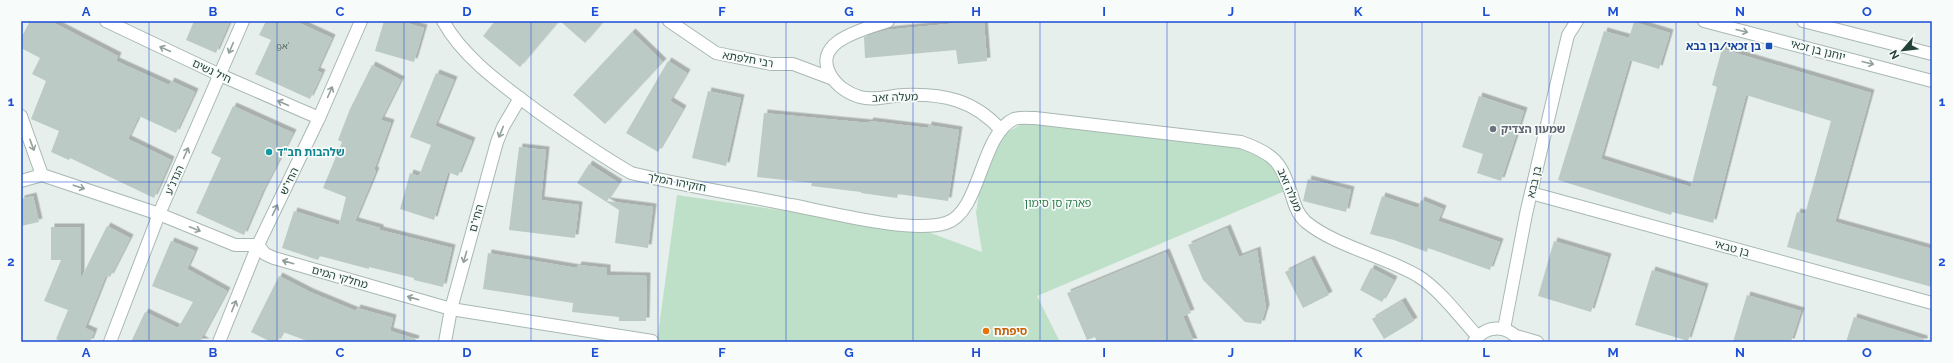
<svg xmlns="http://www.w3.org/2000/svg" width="1953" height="363" font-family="Raleway,'Noto Sans Hebrew',sans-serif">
<defs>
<filter id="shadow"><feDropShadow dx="3.5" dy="-3.5" stdDeviation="0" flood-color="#0004"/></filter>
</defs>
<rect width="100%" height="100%" fill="#e6efeb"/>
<path fill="#bfe0c8" d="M 1026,122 L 1244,147 C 1270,157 1273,167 1285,191 L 1037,296 L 1060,342 L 657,342 L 677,195 L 928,232 L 982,252 L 976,213 L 980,187 L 1003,134 Z"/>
<g fill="#bbcac4" filter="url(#shadow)">
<path d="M 30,21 L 50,21 L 118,56 L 116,61 L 169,85 L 171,81 L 195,92 L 176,133 L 139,116 L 128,139 L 171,160 L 154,198 L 70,158 L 69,160 L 51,152 L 59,131 L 31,119 L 46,81 L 32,74 L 40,58 L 21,48 L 21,38 Z"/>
<path d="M 194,21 L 230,21 L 216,53 L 186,40 Z"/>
<path d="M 266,21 L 295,21 L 332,38 L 317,71 L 322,73 L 310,99 L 255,74 L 271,40 L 259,35 Z"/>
<path d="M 384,21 L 400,21 L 424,28 L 414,62 L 375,51 Z"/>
<path d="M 495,21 L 559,21 L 520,67 L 483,36 Z"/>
<path d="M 560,21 L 604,21 L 585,43 Z"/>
<path d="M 957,21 L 984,21 L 987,61 L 958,64 L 956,50 L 865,58 L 864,37 L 886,30 L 958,23 Z"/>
<path d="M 1634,22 L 1670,33 L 1659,69 L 1630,60 L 1601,159 L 1691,187 L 1717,87 L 1712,85 L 1722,49 L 1871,93 L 1835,222 L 1932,249 L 1932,287 L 1787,247 L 1797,212 L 1805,214 L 1831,121 L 1746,95 L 1713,223 L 1672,212 L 1671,215 L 1558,180 L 1604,31 L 1629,38 Z"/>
<path d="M 632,32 L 663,62 L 605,124 L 573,95 Z"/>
<path d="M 668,61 L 687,73 L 670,101 L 683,109 L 658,152 L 626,133 Z"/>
<path d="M 372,65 L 401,80 L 381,120 L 391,123 L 374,170 L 376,171 L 355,221 L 380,228 L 380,230 L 452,248 L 443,287 L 414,280 L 414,278 L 369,267 L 369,269 L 320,256 L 318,260 L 282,248 L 294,211 L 339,225 L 346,197 L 323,188 L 342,142 L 338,140 L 350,109 Z"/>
<path d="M 436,73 L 454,80 L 435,126 L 472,141 L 458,176 L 448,172 L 434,220 L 400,209 L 410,173 L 419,176 L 431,145 L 410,137 Z"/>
<path d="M 708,91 L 741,98 L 726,166 L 692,158 Z"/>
<path d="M 1479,96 L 1524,111 L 1501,181 L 1477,173 L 1483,154 L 1462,147 Z"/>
<path d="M 233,106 L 293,133 L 262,193 L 244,235 L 196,213 L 221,158 L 211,153 Z"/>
<path d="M 764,113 L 869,123 L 870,121 L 928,128 L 928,125 L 959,130 L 948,201 L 898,194 L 897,198 L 861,193 L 861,192 L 811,186 L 812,183 L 757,177 Z"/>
<path d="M 519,147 L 546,150 L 541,200 L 579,205 L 575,238 L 509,230 Z"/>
<path d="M 589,164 L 619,183 L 607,201 L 653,207 L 648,248 L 615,243 L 619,210 L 577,183 Z"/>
<path d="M 1308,179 L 1351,190 L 1346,212 L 1303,201 Z"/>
<path d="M 33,196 L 39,222 L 21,226 L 21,199 Z"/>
<path d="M 1382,196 L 1418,208 L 1421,200 L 1443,209 L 1438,221 L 1500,242 L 1490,270 L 1428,248 L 1427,252 L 1394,240 L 1370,234 Z"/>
<path d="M 107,226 L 130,238 L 110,277 L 106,275 L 85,328 L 94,332 L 90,342 L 63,342 L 56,339 L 68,310 L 44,301 L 61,260 L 51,260 L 51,227 L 81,227 L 81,278 Z"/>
<path d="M 1227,228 L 1239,257 L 1257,250 L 1266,308 L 1261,324 L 1245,322 L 1203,280 L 1188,245 Z"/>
<path d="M 171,241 L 195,251 L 187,269 L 227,291 L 201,339 L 206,342 L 131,342 L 145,312 L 178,328 L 193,302 L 152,286 Z"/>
<path d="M 1554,241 L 1608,257 L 1591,312 L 1538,296 Z"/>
<path d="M 1166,252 L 1191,313 L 1183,316 L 1194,342 L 1097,342 L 1095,337 L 1087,340 L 1067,293 Z"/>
<path d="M 488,253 L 577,268 L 578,265 L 607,268 L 607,275 L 647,276 L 646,321 L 619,321 L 619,317 L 572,312 L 573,303 L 483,289 Z"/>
<path d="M 1311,259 L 1329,295 L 1303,308 L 1285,272 Z"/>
<path d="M 1371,268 L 1394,280 L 1382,302 L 1360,290 Z"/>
<path d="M 1652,270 L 1705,287 L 1688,341 L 1635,325 Z"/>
<path d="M 279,276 L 310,292 L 356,311 L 357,308 L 393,318 L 390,331 L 416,339 L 415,342 L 310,342 L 283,332 L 277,342 L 271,342 L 251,332 Z"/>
<path d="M 1747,295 L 1801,311 L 1791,342 L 1733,342 Z"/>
<path d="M 1402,301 L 1414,321 L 1384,339 L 1372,319 Z"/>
<path d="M 1854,317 L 1924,339 L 1924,342 L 1846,342 Z"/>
</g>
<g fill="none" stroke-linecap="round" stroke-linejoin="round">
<defs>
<g id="minor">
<path d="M 106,21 L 220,75 L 319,118"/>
<path d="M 443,21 C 464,59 504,86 537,111 C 568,133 598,154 631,173 C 684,186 738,194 791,205 C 829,212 911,234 946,223 C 981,212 980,135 1014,119 C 1019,117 1029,118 1035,118 L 1241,142 C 1275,154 1281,162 1292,196 C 1295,206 1298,215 1306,222 C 1335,246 1384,256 1418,276 C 1439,289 1460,317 1477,336"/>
<path d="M 669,21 L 716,53 L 771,64 L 793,64 L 833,79"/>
<path d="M 888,21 C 865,29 810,41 831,76 C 837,86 849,94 860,97 C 874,101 889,96 903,95 C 943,93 974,100 1001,130"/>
<path d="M 1704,21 L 1932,81"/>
<path d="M 1803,21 L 1932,54"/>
<path d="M 21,116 L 42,175"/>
<path d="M 42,175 L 159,214 L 235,245 L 258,245"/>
<path d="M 21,181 L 42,175"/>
<path d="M 1531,193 L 1932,303"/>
<path d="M 258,245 L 265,254 L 274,258 L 451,309 L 652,341"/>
<path d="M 1504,329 L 1526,214 L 1568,35 L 1577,21"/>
<path d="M 1516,336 L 1537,342"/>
<path d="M 110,342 L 159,214 L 243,21"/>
<path d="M 219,342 L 258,245 L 319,118 L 361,21"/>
<path d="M 445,342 L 451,309 L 497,142 L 503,127 L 520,98"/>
<path d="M 1474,342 C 1485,324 1509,324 1520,342"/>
</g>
</defs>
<use href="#minor" stroke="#a8b8b2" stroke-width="14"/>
<use href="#minor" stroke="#fff" stroke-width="12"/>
</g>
<defs><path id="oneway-shaft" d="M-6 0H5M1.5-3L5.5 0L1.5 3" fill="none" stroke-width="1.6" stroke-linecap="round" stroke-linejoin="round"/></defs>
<g stroke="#92a09c">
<use href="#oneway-shaft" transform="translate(1742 31) rotate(14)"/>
<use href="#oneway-shaft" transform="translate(231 48) rotate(113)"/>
<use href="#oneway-shaft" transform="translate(165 49) rotate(-155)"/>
<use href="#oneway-shaft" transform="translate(1868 63) rotate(14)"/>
<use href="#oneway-shaft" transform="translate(330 92) rotate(-66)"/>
<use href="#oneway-shaft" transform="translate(283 103) rotate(-156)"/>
<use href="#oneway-shaft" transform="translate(501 132) rotate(112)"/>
<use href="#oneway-shaft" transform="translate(32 145) rotate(70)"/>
<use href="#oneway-shaft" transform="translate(186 153) rotate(-66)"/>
<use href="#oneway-shaft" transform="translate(79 187) rotate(18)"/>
<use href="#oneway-shaft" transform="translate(275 210) rotate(-64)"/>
<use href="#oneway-shaft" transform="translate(195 229) rotate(22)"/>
<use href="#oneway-shaft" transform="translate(465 257) rotate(106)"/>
<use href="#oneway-shaft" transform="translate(288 262) rotate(-164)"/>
<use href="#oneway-shaft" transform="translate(413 298) rotate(-164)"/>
<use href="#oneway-shaft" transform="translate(234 306) rotate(-68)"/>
</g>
<path fill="none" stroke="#1d4ed8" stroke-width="1" stroke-opacity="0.55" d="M 149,21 L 149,342M 277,21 L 277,342M 404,21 L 404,342M 531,21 L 531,342M 658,21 L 658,342M 786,21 L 786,342M 913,21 L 913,342M 1040,21 L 1040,342M 1167,21 L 1167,342M 1295,21 L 1295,342M 1422,21 L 1422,342M 1549,21 L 1549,342M 1676,21 L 1676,342M 1804,21 L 1804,342M 21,182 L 1932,182"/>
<rect fill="#1a4fb4" stroke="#f7fbf9" stroke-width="1.5" x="1765" y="42" width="8" height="8" rx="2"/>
<circle fill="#6b7280" stroke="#f7fbf9" stroke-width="1.5" cx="1493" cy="129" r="4"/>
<circle fill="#0f9aa8" stroke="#f7fbf9" stroke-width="1.5" cx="269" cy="152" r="4"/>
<circle fill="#e8710a" stroke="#f7fbf9" stroke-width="1.5" cx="986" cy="331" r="4"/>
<g text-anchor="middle" stroke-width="3.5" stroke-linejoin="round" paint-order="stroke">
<g font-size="9" fill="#4a645c">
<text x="283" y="49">9א'</text>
</g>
<g font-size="11" font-weight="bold" fill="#164399" stroke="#f7fbf9" text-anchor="end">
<text x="1761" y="50">בן זכאי/בן בבא</text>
</g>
<g font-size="11" fill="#24423a" stroke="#f7fbf9">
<text transform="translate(1818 50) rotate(14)" y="4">יוחנן בן זכאי</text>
<text transform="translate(748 59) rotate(10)" y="4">רבי חלפתא</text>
<text transform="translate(212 71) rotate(25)" y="4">חיל נשים</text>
<text transform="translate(895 97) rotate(-2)" y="4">מעלה זאב</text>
<text transform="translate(174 180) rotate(-66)" y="4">הגדנ"ע</text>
<text transform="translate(289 181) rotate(-64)" y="4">החי"ש</text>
<text transform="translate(677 182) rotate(11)" y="4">חזקיהו המלך</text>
<text transform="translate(1534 182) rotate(-77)" y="4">בן בבא</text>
<text transform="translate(1290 190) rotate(67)" y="4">מעלה זאב</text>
<text transform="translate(476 218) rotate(-74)" y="4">החי"ם</text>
<text transform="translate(1732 248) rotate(16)" y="4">בן טבאי</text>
<text transform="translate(340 277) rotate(16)" y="4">מחלקי המים</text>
</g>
<g font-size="11" font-weight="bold" fill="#5b616d" stroke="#f7fbf9" text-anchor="start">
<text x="1501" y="133">שמעון הצדיק</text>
</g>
<g font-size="11" font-weight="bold" fill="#0d838f" stroke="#f7fbf9" text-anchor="start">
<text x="277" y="156">שלהבות חב"ד</text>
</g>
<g font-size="11" fill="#2d7a4b" stroke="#f7fbf9">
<text x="1058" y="207">פארק סן סימון</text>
</g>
<g font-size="11" font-weight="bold" fill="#c56008" stroke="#f7fbf9" text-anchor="start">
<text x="994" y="335">סיפתח</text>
</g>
</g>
<rect width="1953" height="363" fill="none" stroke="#f7fbf9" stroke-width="44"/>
<g transform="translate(1903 50) rotate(242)" stroke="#f7fbf9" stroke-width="3" paint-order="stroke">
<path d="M0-3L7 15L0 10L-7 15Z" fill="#24423a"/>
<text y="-6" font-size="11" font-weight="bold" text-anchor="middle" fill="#24423a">N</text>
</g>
<rect x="22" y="22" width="1909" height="319" fill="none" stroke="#1d4ed8" stroke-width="1.5"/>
<g font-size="13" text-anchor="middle" font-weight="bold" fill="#1d4ed8">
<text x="86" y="16">A</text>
<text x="213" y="16">B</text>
<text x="340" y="16">C</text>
<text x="467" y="16">D</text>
<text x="595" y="16">E</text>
<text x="722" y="16">F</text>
<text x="849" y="16">G</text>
<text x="976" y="16">H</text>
<text x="1104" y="16">I</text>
<text x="1231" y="16">J</text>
<text x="1358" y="16">K</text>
<text x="1486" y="16">L</text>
<text x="1613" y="16">M</text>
<text x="1740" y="16">N</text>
<text x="1867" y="16">O</text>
<text x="11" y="106">1</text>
<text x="1942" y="106">1</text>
<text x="11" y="266">2</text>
<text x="1942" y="266">2</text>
<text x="86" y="357">A</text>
<text x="213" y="357">B</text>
<text x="340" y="357">C</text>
<text x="467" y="357">D</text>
<text x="595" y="357">E</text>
<text x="722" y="357">F</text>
<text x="849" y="357">G</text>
<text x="976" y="357">H</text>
<text x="1104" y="357">I</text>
<text x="1231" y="357">J</text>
<text x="1358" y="357">K</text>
<text x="1486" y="357">L</text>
<text x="1613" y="357">M</text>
<text x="1740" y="357">N</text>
<text x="1867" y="357">O</text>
</g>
</svg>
